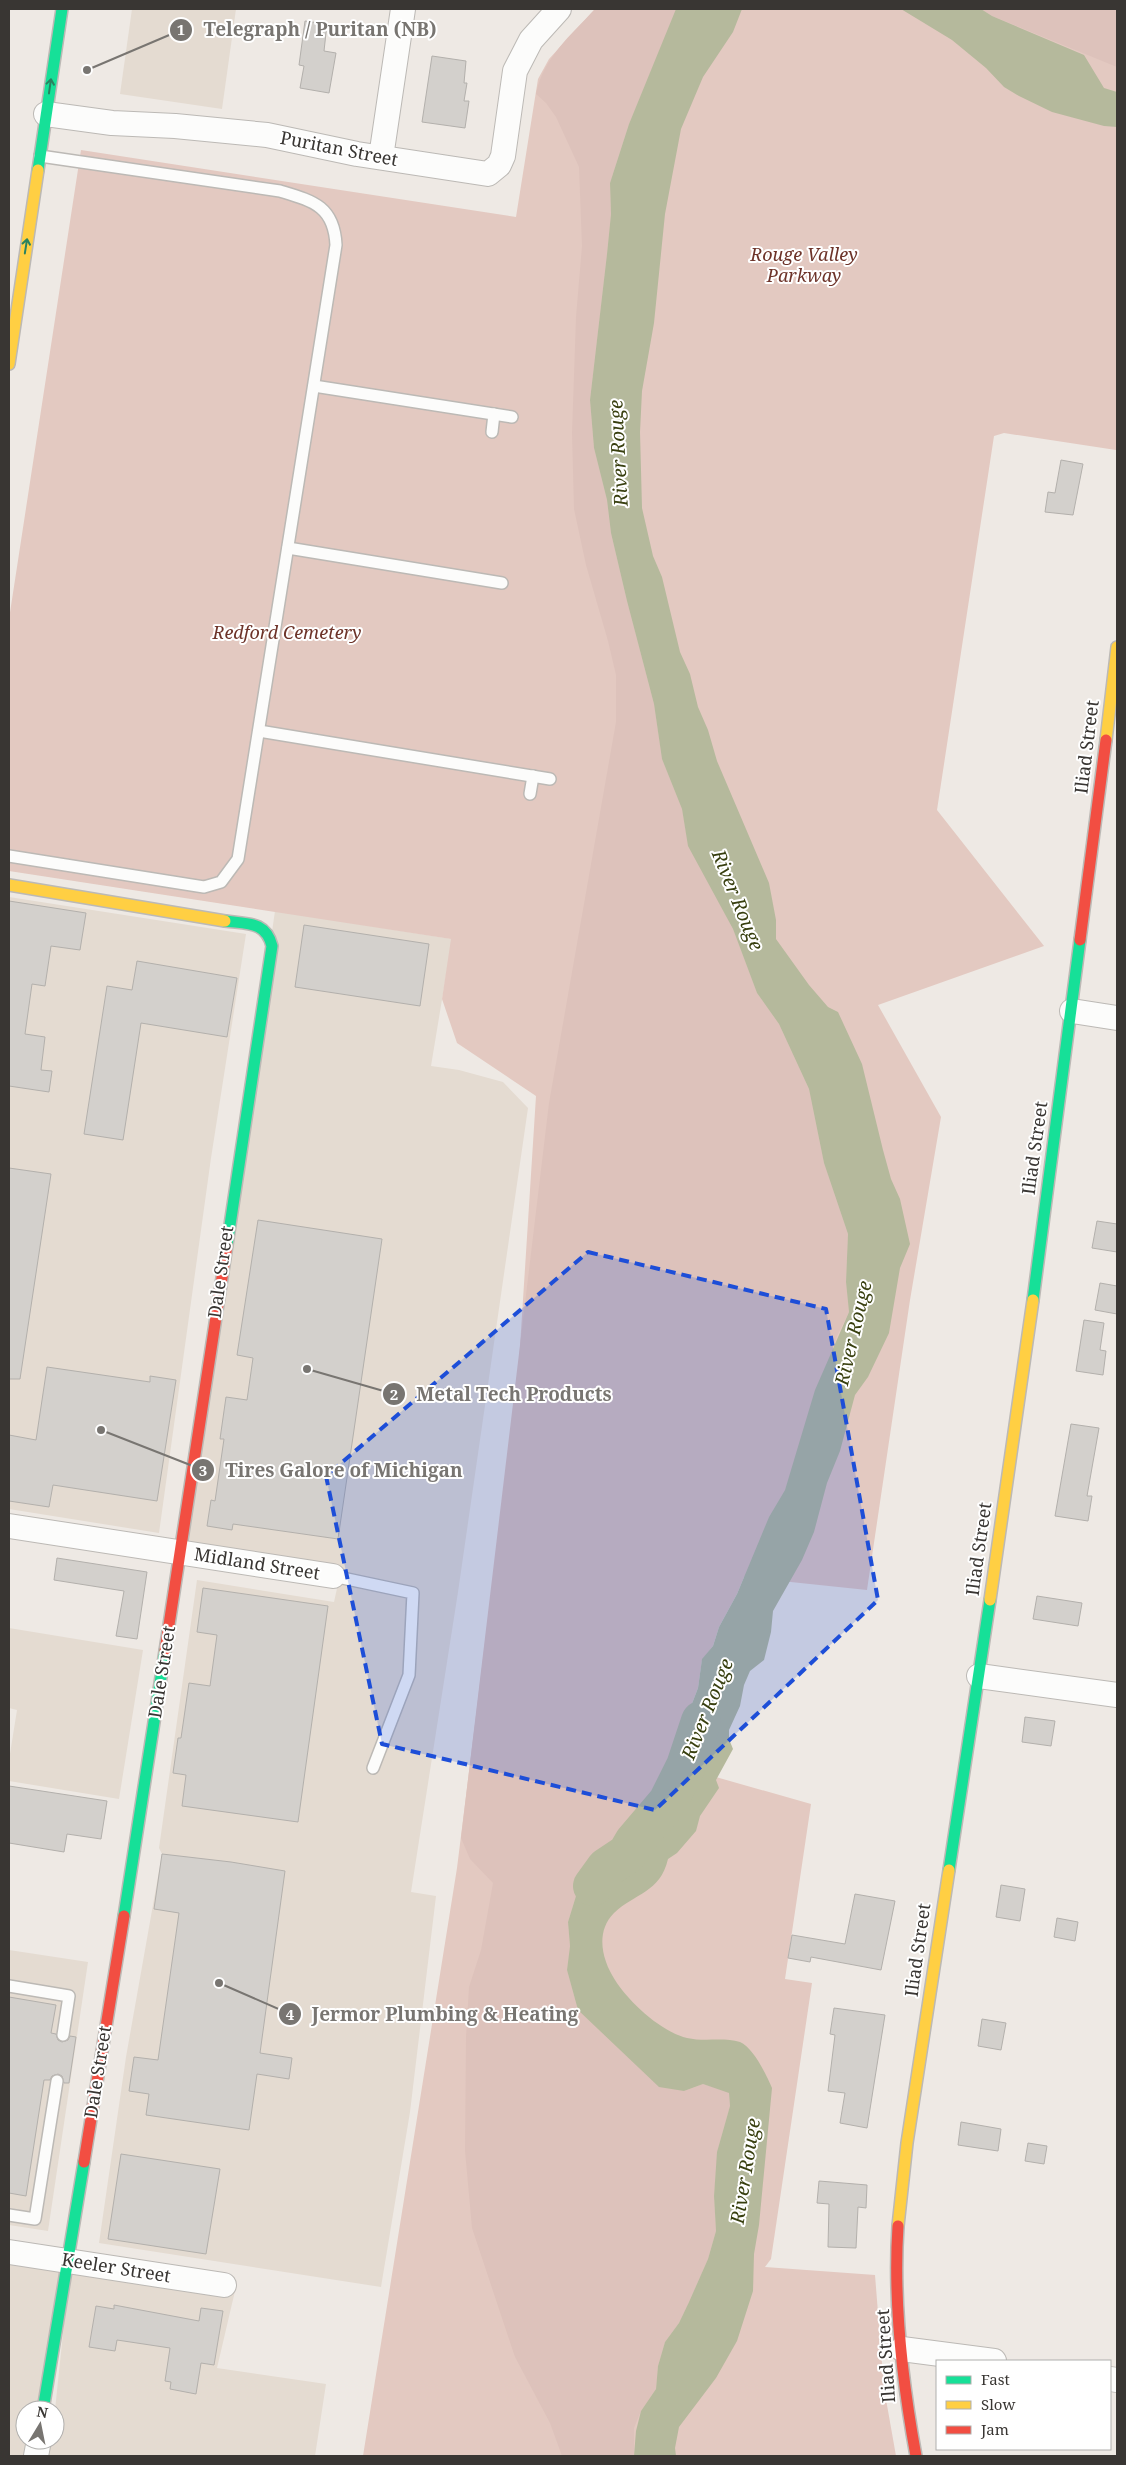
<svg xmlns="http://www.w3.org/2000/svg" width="1126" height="2465" font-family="'Noto Serif',serif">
<rect width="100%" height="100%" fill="#eee9e4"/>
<g fill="#e4dbd1">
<path d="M 132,9 L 236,9 L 222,109 L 120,94 Z"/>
<path d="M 9,897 L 246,934 L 211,1158 L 159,1533 L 9,1509 Z"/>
<path d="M 275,911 L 452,939 L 431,1066 L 459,1070 L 503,1082 L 528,1108 L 458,1592 L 411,1892 L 436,1896 L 410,2112 L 381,2287 L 99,2243 L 126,2057 L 162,1854 L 159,1848 L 197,1580 L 334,1602 L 340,1575 L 184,1548 Z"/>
<path d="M 9,1628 L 143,1650 L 119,1799 L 9,1781 L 9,1760 L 17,1710 L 9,1708 Z"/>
<path d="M 9,1950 L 88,1962 L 48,2231 L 9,2225 Z"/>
<path d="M 9,2256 L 63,2263 L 39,2410 L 25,2410 L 25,2440 L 34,2440 L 31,2456 L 9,2456 Z"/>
<path d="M 70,2266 L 235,2291 L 217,2368 L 326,2384 L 315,2456 L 42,2456 L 44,2440 L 55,2440 L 55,2410 Z"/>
</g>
<path fill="#e3c9c1" d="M 595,9 L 1117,9 L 1116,450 L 1004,433 L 994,436 L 937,810 L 1044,946 L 878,1005 L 941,1117 L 910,1300 L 867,1590 L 734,1576 L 663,1762 L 811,1804 L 785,1979 L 812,1983 L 771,2259 L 765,2267 L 875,2275 L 884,2388 L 896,2456 L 363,2456 L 457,1868 L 518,1378 L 536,1096 L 457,1043 L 442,999 L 451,939 L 9,871 L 9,619 L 81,150 L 516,217 L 538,79 L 549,59 Z"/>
<g fill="#ddc2bb">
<path d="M 595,9 L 677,9 L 629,124 L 610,183 L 611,214 L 607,254 L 590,400 L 594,448 L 607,500 L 611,533 L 627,601 L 654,704 L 662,759 L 682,809 L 688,843 L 733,929 L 757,993 L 779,1024 L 809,1089 L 824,1163 L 848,1234 L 846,1282 L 849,1312 L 837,1336 L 785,1490 L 769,1517 L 737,1594 L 719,1627 L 713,1646 L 702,1660 L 698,1688 L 683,1727 L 675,1777 L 643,1823 L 628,1841 L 601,1860 L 576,1896 L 568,1922 L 570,1946 L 567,1970 L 578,2010 L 643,2069 L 684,2091 L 703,2084 L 729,2092 L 730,2106 L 718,2149 L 714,2196 L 716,2231 L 708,2259 L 689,2302 L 679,2323 L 665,2342 L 658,2366 L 656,2389 L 641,2411 L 634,2428 L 634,2456 L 562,2456 L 550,2423 L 515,2357 L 472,2228 L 465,2151 L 466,2037 L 469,1987 L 481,1950 L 493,1883 L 470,1859 L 461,1838 L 549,1103 L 616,722 L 616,675 L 608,641 L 586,565 L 574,509 L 572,433 L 576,317 L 582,246 L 579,167 L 556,117 L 546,103 L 536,94 C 543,58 571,35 595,9 Z"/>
<path d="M 981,9 L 1117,9 L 1117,67 L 992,16 Z"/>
</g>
<g fill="#b5b99c">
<path d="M 676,9 L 742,9 L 733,32 L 703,77 L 681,129 L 665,214 L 654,323 L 642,391 L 640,432 L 642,508 L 653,556 L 662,577 L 680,652 L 690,674 L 698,707 L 708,730 L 717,761 L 769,883 L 776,920 L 776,939 L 809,985 L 828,1007 L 838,1012 L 862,1064 L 883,1150 L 891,1179 L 900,1199 L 910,1244 L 900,1268 L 889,1333 L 868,1377 L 855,1395 L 840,1451 L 827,1483 L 814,1532 L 802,1560 L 773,1611 L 771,1632 L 764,1660 L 750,1671 L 744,1685 L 740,1706 L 729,1730 L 729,1739 L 733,1749 L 716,1780 L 719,1788 L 700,1816 L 696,1831 L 677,1853 L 668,1859 C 660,1893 635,1893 614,1913 C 595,1932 602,1960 615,1980 C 628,2001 661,2032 687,2038 C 704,2042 724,2037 740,2042 C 753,2047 767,2076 772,2088 L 759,2225 L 754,2254 L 753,2291 L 737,2341 L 716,2378 L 679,2427 L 675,2448 L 676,2456 L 634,2456 L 636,2431 L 641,2411 L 656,2389 L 658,2366 L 665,2342 L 679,2323 L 689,2302 L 708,2259 L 716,2231 L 714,2196 L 717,2152 L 730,2106 L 729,2093 L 703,2084 L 684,2091 L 659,2087 L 578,2010 L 567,1970 L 570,1946 L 568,1922 L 576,1896 L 601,1860 L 612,1853 L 643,1844 L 659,1828 L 681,1792 L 684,1772 L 683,1727 L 698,1688 L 702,1659 L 713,1646 L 719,1627 L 737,1594 L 769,1517 L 785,1490 L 815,1390 L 849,1312 L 846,1282 L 848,1234 L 824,1163 L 809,1089 L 779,1024 L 757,993 L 733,929 L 688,846 L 682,809 L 662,759 L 654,704 L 627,601 L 611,533 L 607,500 L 594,448 L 590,400 L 607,254 L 611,214 L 610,183 L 629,124 Z"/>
<path d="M 901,9 L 981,9 L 992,16 L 1084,55 L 1104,88 L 1117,92 L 1117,127 L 1104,126 L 1052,112 L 1019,96 L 1004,87 L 986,68 L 952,40 Z"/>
</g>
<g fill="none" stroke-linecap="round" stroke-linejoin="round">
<path stroke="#b5b99c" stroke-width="40" d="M 593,1886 L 606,1868 L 627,1854 L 634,1842 L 668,1802 L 686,1766 L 701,1721"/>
</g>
<g fill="#d3d0cc" stroke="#b3b0ac">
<path d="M 305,21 L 327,24 L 324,51 L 336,53 L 329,93 L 300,88 L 304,66 L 299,65 Z"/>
<path d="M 432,56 L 466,61 L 464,83 L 467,83 L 464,101 L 469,101 L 465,128 L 422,122 Z"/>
<path d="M 1061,460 L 1083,464 L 1073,515 L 1045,512 L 1048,492 L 1055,493 Z"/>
<path d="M 9,901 L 86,913 L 80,950 L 51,946 L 45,986 L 32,984 L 25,1034 L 45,1037 L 41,1070 L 52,1071 L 49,1092 L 9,1086 Z"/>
<path d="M 304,925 L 429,944 L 420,1006 L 295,987 Z"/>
<path d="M 137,961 L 237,978 L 227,1037 L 141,1023 L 123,1140 L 84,1134 L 107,986 L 132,990 Z"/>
<path d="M 9,1168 L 51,1174 L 20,1379 L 9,1379 Z"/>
<path d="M 258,1220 L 382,1239 L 338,1539 L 233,1524 L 232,1530 L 207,1526 L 211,1500 L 215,1501 L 224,1439 L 220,1439 L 226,1397 L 247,1400 L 253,1358 L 237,1355 Z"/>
<path d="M 1097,1221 L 1117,1224 L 1117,1252 L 1092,1248 Z"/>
<path d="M 1100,1283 L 1117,1286 L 1117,1314 L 1095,1310 Z"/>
<path d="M 1084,1320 L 1104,1323 L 1100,1350 L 1106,1351 L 1103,1375 L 1076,1371 Z"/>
<path d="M 47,1367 L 150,1382 L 150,1376 L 176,1380 L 157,1501 L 53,1485 L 49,1507 L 9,1501 L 9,1435 L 36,1440 Z"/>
<path d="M 1071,1424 L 1099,1428 L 1087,1496 L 1092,1496 L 1088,1521 L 1055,1516 Z"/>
<path d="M 57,1558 L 147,1572 L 137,1639 L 116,1636 L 124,1591 L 54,1580 Z"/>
<path d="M 203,1588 L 328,1606 L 298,1822 L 182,1806 L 186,1775 L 173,1773 L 178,1738 L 181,1738 L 189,1683 L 210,1686 L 217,1635 L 197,1632 Z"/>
<path d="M 1037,1596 L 1082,1603 L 1078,1626 L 1033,1619 Z"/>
<path d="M 1025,1717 L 1055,1721 L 1051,1746 L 1022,1742 Z"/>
<path d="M 9,1786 L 107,1801 L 101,1839 L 67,1834 L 64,1852 L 9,1843 Z"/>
<path d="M 162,1854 L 231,1862 L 285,1871 L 260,2053 L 292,2058 L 289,2079 L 257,2074 L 249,2130 L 146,2115 L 149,2094 L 129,2091 L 134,2057 L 158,2060 L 179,1913 L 154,1909 Z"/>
<path d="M 1001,1885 L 1025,1889 L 1020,1921 L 996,1917 Z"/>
<path d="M 855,1894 L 895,1901 L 881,1970 L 811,1957 L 810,1962 L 788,1958 L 792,1935 L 845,1944 Z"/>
<path d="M 1057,1918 L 1078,1922 L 1075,1941 L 1054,1937 Z"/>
<path d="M 9,1997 L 56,2005 L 51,2033 L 56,2034 L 58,2040 L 62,2042 L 68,2040 L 70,2036 L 76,2037 L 69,2083 L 64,2083 L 62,2076 L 58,2074 L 52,2076 L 50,2080 L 44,2080 L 26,2196 L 9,2193 Z"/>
<path d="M 834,2008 L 885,2015 L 867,2128 L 840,2123 L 845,2093 L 828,2091 L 835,2035 L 830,2034 Z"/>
<path d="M 982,2019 L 1006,2023 L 1001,2050 L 978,2046 Z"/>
<path d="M 961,2122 L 1001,2129 L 998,2151 L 958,2145 Z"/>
<path d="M 1028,2143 L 1047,2146 L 1044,2164 L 1025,2161 Z"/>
<path d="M 121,2154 L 220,2169 L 206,2254 L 108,2239 Z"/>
<path d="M 819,2181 L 867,2185 L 866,2208 L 858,2207 L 856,2248 L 828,2247 L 829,2204 L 817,2203 Z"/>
<path d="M 114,2305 L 199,2321 L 201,2308 L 223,2311 L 214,2365 L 201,2363 L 196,2394 L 170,2389 L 171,2382 L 165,2381 L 170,2348 L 117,2340 L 115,2351 L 89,2347 L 96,2306 L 114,2309 Z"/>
</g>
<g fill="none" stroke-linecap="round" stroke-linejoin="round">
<defs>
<g id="lane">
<path d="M 314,386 L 512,417"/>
<path d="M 492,432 L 494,414"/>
<path d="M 288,548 L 502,583"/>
<path d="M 259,731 L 550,779"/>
<path d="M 530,794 L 533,776"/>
<path d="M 9,856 L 204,887 L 221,882 L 238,859 L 336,245 C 334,206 313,201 280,191 L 40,156"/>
<path d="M 333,1576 L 413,1593 L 409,1675 L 373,1768"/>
<path d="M 9,1986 L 69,1996 L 63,2035"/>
<path d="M 9,2215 L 35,2219 L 57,2081"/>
</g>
<g id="street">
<path d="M 46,114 L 112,123 L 175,126 L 267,135 L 357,154 L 488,174 L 499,165 L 503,156 L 515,71 L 531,40 L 559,9"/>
<path d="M 381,157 L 403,9"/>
<path d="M 1072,1011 L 1117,1018"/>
<path d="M 9,1526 L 333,1576"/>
<path d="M 979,1676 L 1117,1695"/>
<path d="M 9,2252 L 224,2285"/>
<path d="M 902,2349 L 994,2361"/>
<path d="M 1110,2379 L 1117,2380"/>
<path d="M 36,2456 L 39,2440"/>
</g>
<g id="fast">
<path d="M 38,170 L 62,9"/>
<path d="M 225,921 C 247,924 266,921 272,946 L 227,1245"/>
<path d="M 1033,1300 L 1080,940"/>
<path d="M 949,1870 L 990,1600"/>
<path d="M 124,1916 L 165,1651"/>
<path d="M 43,2410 L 84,2162"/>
</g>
<g id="slow">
<path d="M 9,364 L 38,170"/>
<path d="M 1106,740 L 1117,647"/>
<path d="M 9,885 L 225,921"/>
<path d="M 990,1600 L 1033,1300"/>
<path d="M 898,2226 L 907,2143 L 949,1870"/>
</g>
<g id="jam">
<path d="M 1080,940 L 1106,740"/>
<path d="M 165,1651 L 227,1245"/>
<path d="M 84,2162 L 124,1916"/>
<path d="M 898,2226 C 893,2303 902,2380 916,2456"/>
</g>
</defs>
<use href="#lane" stroke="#bcb9b5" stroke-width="14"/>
<use href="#street" stroke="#bcb9b5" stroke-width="26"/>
<use href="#fast" stroke="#bcb9b5" stroke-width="14"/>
<use href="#slow" stroke="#bcb9b5" stroke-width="14"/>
<use href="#jam" stroke="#bcb9b5" stroke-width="14"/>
<use href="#lane" stroke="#fcfcfb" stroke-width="11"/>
<use href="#street" stroke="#fcfcfb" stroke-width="24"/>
<use href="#fast" stroke="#16e098" stroke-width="11"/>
<use href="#slow" stroke="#ffcf43" stroke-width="11"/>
<use href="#jam" stroke="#f24e42" stroke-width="11"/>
</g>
<defs><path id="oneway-shaft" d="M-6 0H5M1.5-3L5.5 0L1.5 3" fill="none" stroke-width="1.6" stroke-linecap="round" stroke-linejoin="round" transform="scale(1.25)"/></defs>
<g stroke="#298260">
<use href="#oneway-shaft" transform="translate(50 86) rotate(-82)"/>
<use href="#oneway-shaft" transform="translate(26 246) rotate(-81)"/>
</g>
<path fill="#1d4ed8" fill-opacity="0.2" stroke="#1d4ed8" stroke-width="4" stroke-dasharray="10 6" stroke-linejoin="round" d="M 588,1252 L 826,1309 L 878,1600 L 655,1810 L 382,1744 L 326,1476 Z"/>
<g text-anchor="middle" stroke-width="4" stroke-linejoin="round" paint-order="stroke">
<g font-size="18" fill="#393633" stroke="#fff">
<text transform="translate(339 149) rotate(11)" y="6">Puritan Street</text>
<text transform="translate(1087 747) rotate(-83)" y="6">Iliad Street</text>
<text transform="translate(1035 1148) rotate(-82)" y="6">Iliad Street</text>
<text transform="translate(221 1272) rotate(-82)" y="6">Dale Street</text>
<text transform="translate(979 1549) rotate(-82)" y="6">Iliad Street</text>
<text transform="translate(257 1564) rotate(9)" y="6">Midland Street</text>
<text transform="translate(162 1672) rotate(-81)" y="6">Dale Street</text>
<text transform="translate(918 1950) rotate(-82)" y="6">Iliad Street</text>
<text transform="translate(98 2072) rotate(-81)" y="6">Dale Street</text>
<text transform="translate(116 2268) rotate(9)" y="6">Keeler Street</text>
<text transform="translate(886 2356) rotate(-94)" y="6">Iliad Street</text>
</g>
<g font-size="18" font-style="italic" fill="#6d3329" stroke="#fff">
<text x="804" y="261">Rouge Valley<tspan x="804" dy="21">Parkway</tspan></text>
<text x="287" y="639">Redford Cemetery</text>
</g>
<g font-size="19" font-style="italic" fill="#383f0f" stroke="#fff">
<text transform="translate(618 453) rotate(-93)" y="7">River Rouge</text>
<text transform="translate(738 900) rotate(68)" y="7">River Rouge</text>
<text transform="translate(853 1333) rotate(-77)" y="7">River Rouge</text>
<text transform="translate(707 1709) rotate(-68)" y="7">River Rouge</text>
<text transform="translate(745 2171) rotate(-81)" y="7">River Rouge</text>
</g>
</g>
<path fill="none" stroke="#787571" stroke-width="2" d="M87 70L181 30M307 1369L394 1394M101 1430L203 1470M219 1983L290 2014"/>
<g fill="#787571" stroke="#fff" stroke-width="2">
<circle cx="87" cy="70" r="5"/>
<circle cx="307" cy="1369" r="5"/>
<circle cx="101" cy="1430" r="5"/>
<circle cx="219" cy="1983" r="5"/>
<circle cx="181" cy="30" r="12"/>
<circle cx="394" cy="1394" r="12"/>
<circle cx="203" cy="1470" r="12"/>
<circle cx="290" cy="2014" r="12"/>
</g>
<g font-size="15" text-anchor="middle" font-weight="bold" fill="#fff">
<text x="181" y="35">1</text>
<text x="394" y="1400">2</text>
<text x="203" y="1476">3</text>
<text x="290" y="2020">4</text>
</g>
<g font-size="19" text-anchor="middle" font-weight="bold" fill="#787571" stroke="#fff" stroke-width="4" stroke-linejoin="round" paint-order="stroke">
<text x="320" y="36">Telegraph / Puritan (NB)</text>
<text x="514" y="1401">Metal Tech Products</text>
<text x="344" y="1477">Tires Galore of Michigan</text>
<text x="445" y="2021">Jermor Plumbing &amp; Heating</text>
</g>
<rect width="1126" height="2465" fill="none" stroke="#393633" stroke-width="20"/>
<rect x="936" y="2360" width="175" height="90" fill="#ffffff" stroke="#b0afad"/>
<rect x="946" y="2376" width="25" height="8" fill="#16e098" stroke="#b0afad"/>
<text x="981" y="2385" font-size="15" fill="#393633">Fast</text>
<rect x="946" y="2401" width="25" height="8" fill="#ffcf43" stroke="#b0afad"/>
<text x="981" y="2410" font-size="15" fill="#393633">Slow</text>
<rect x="946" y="2426" width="25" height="8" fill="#f24e42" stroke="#b0afad"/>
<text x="981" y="2435" font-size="15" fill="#393633">Jam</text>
<g transform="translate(40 2425) rotate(10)"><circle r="24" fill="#ffffff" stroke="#b0afad"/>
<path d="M0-4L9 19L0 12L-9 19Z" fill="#787571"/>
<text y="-8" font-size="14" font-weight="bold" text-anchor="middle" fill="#393633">N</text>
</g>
</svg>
